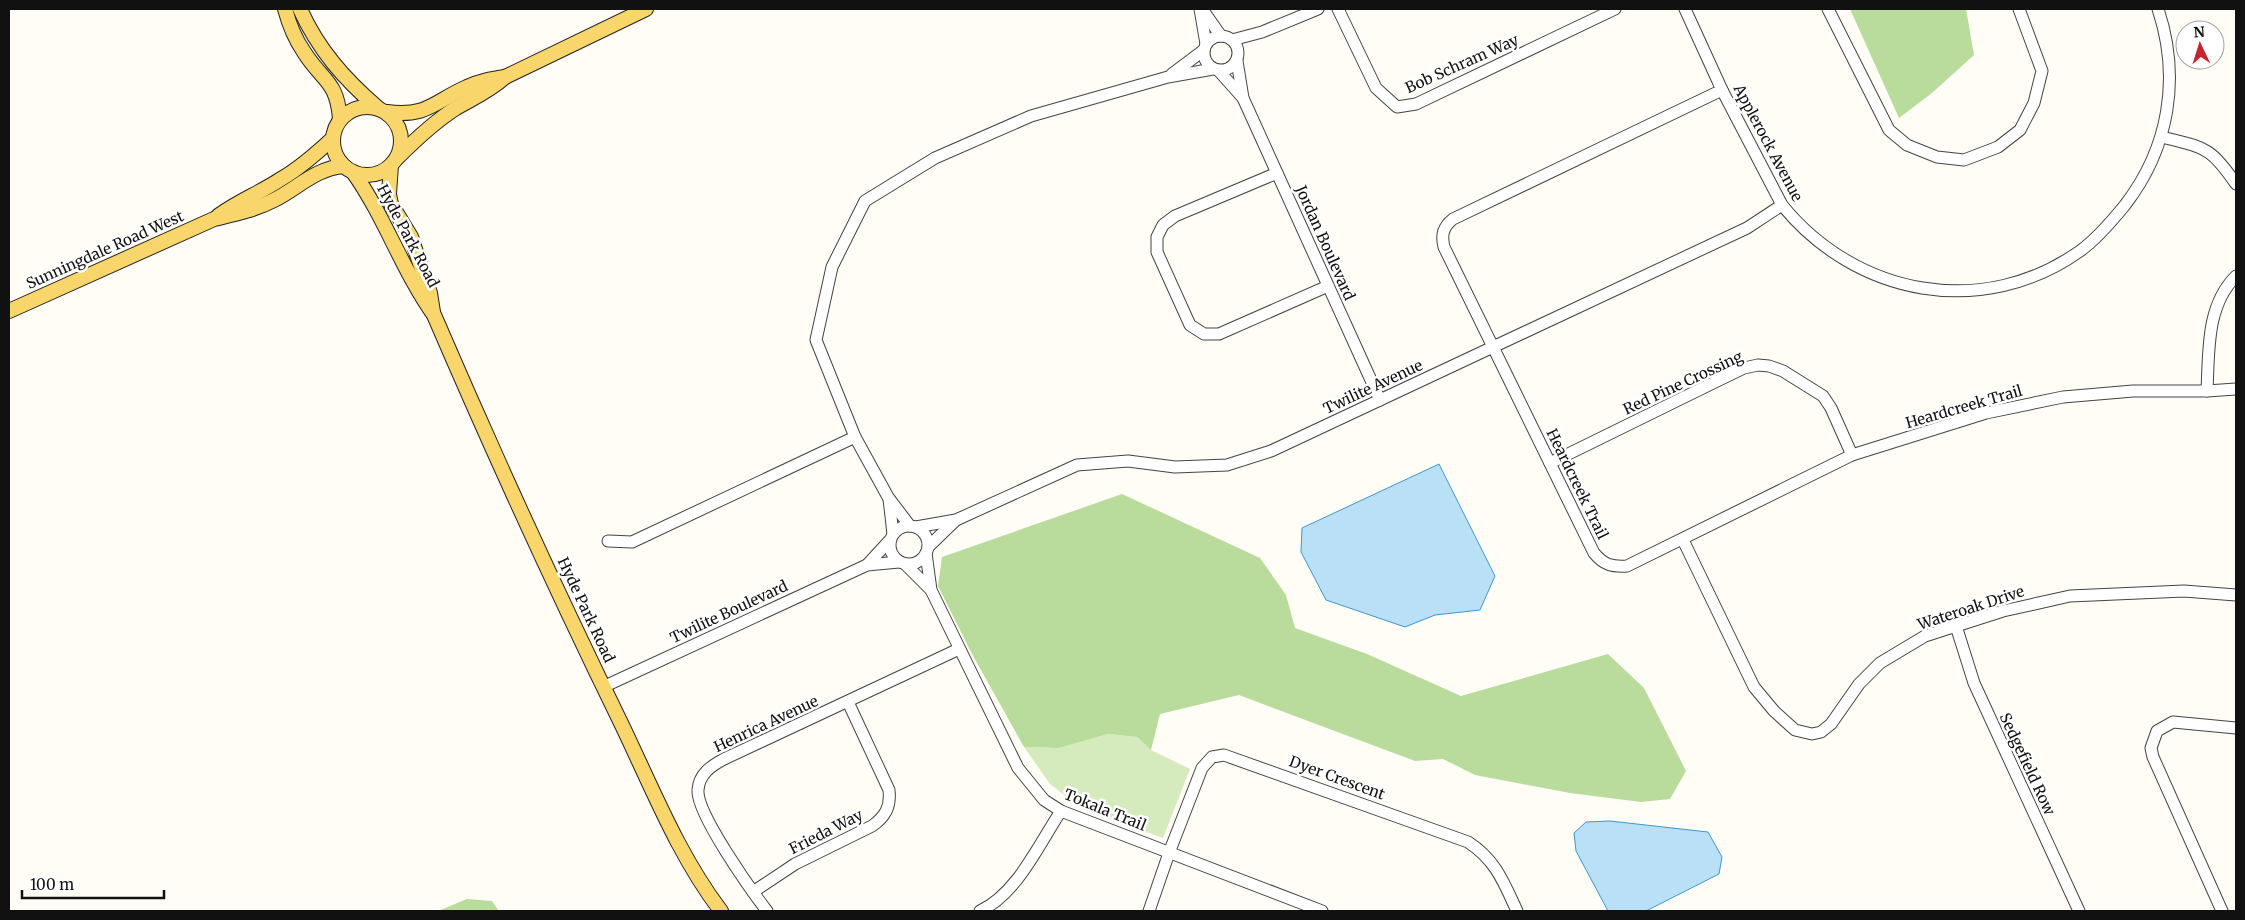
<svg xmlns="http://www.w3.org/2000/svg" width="2245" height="920" font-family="Merriweather,serif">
<rect width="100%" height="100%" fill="#fffdf5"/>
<path fill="#d5ebbd" d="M 1108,734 L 1137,737 L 1151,750 L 1190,769 L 1163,838 L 1081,808 L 1050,784 L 1024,747 L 1059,748 Z"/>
<g fill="#b9dc9c">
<path d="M 1850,9 L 1966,9 L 1974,55 L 1932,93 L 1899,118 Z"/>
<path d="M 1122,494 L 1260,558 L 1286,595 L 1295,628 L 1367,654 L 1461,696 L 1608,654 L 1644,688 L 1686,771 L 1670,799 L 1641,802 L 1570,793 L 1475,775 L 1443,759 L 1415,761 L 1239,695 L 1160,714 L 1151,750 L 1137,737 L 1108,734 L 1059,748 L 1024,747 L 972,654 L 938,586 L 942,557 Z"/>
<path d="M 467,899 L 492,901 L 499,911 L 438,911 Z"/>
</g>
<g fill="#b9e0f7" stroke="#3f96cf">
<path d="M 1439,464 L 1495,576 L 1480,610 L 1435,615 L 1405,627 L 1326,600 L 1301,552 L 1302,528 Z"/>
<path d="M 1610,821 L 1708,832 L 1722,857 L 1719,874 L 1646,911 L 1608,911 L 1576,851 L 1574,833 L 1586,822 Z"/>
</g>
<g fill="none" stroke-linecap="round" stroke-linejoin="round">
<defs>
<g id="minor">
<path d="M 1200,9 L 1206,44"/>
<path d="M 1202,9 L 1221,36"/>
<path d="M 1338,9 L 1376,88 L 1397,107 L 1416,104 L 1615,9"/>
<path d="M 1685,9 L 1722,90 L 1782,205 C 1856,296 1983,320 2080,251 C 2097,239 2112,221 2125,205 C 2169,148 2181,78 2158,9"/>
<path d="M 1828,9 L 1889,130 L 1907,145 L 1937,157 L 1964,160 L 1998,147 L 2020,130 L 2034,103 L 2042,71 L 2019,9"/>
<circle cx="1221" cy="53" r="17"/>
<path d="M 1232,40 L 1262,32 L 1318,9"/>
<path d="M 1237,61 L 1243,98 L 1380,400"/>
<path d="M 1218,70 L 1243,98"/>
<path d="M 1172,74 L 1204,50"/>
<path d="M 1722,90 L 1453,219 C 1443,227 1441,235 1444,247 L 1594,553 C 1604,565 1612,567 1627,566 L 1852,455 L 1986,413 L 2063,397 L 2133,391 L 2207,391 L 2236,389"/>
<path d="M 2162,137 C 2205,148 2210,146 2236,184"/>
<path d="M 1277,173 L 1175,216 L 1163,225 L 1157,237 L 1157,252 L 1190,325 L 1204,334 L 1219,334 L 1328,286"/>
<path d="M 2207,391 C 2209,351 2206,306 2236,276"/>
<path d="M 1550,463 L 1715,382 L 1744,368 L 1758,365 L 1769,366 L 1783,371 L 1823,396 L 1831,408 L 1852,455"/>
<path d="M 889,499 L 893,534"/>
<circle cx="909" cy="545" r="19"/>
<path d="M 910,526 L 888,497 L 855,437 L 816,340 L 832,267 L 865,201 L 935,158 L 1031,116 L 1168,77 L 1213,69"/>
<path d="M 916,527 L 956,520 L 1077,465 L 1128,461 L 1175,467 L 1227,465 L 1271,451 L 1747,228 L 1782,205"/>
<path d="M 1683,540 L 1754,687 L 1774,711 L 1795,730 L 1812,734 L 1821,732 L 1831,724 L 1859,684 L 1880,663 L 1925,636 L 1956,626 L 2003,611 L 2070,596 L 2184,591 L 2236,595"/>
<path d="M 608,541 L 632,542 L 855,437"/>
<path d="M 928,547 L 956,520"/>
<path d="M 926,553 L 931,590 L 1018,768 L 1044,800 L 1061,811 L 1322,911"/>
<path d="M 905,564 L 931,590"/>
<path d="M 867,565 L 890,540"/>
<path d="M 1956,626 L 1974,683 L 2079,911"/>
<path d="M 603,687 L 867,565 L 899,562"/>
<path d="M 753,892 L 795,864 L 872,826 C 885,817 891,807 889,790 L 848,702"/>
<path d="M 767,911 C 751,890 696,813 698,790 C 699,774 711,766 724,759 L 959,649"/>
<path d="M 980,911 C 1017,894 1039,844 1061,811"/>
<path d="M 1149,911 L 1169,853 L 1202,768 L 1212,757 L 1224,755 L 1468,842 C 1496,860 1504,883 1517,911"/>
<path d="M 2222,911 L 2153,757 L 2151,748 L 2157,731 L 2173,722 L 2236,728"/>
</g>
<g id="major">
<path d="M 285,9 C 289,24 295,39 304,52 C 322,81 337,80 340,119"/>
<path d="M 300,9 C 318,49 344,79 378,108"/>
<circle cx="367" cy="141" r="34"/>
<path d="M 387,112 C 428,117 433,102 467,87 C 479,81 492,79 505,77"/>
<path d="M 397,158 C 416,139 434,122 456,108 C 473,98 490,91 505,77 L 646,9"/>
<path d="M 391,165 L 389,194 L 391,204 L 411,237 L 430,293 L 433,312"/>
<path d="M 353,172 C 385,217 402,270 434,315 C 493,452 555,588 620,721 C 651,785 678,855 721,911"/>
<path d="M 218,216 C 238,201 260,193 281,179 C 300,168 317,153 333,138"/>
<path d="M 9,311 L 214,219 C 235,214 255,210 274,200 C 298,188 316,168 344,166"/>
</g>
</defs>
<use href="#minor" stroke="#444" stroke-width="13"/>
<use href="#major" stroke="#222" stroke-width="16"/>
<use href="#minor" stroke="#fff" stroke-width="11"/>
<use href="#major" stroke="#f9d66b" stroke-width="14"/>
</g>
<g text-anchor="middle" stroke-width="5" stroke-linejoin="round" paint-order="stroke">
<g font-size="15" fill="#111" stroke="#fff">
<text transform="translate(1462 64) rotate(-24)" y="5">Bob Schram Way</text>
<text transform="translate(1768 143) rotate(62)" y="5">Applerock Avenue</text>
<text transform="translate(408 236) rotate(62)" y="5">Hyde Park Road</text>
<text transform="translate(1325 243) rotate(66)" y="5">Jordan Boulevard</text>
<text transform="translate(105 250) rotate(-24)" y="5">Sunningdale Road West</text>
<text transform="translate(1683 383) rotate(-25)" y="5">Red Pine Crossing</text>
<text transform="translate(1373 387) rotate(-25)" y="5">Twilite Avenue</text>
<text transform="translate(1964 407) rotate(-16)" y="5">Heardcreek Trail</text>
<text transform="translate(1577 484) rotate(64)" y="5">Heardcreek Trail</text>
<text transform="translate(1971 608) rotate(-18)" y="5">Wateroak Drive</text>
<text transform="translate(586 610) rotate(65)" y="5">Hyde Park Road</text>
<text transform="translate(729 612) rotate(-25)" y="5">Twilite Boulevard</text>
<text transform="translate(766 724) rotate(-25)" y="5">Henrica Avenue</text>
<text transform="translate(2027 764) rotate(65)" y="5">Sedgefield Row</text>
<text transform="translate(1337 778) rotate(20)" y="5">Dyer Crescent</text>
<text transform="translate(1105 810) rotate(22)" y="5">Tokala Trail</text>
<text transform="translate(826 832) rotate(-27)" y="5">Frieda Way</text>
</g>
</g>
<rect width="2245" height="920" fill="none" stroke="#111111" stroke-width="20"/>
<g transform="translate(2200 45) rotate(356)"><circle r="24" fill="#ffffff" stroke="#a0a0a0"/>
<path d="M0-4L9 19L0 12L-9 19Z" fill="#c4262e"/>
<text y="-8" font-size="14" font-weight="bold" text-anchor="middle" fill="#111111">N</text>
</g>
<path d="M22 890v8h142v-8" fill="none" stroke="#111111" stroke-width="2.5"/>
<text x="30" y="890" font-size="15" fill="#111111" stroke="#ffffff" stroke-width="4" paint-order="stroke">100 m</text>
</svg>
